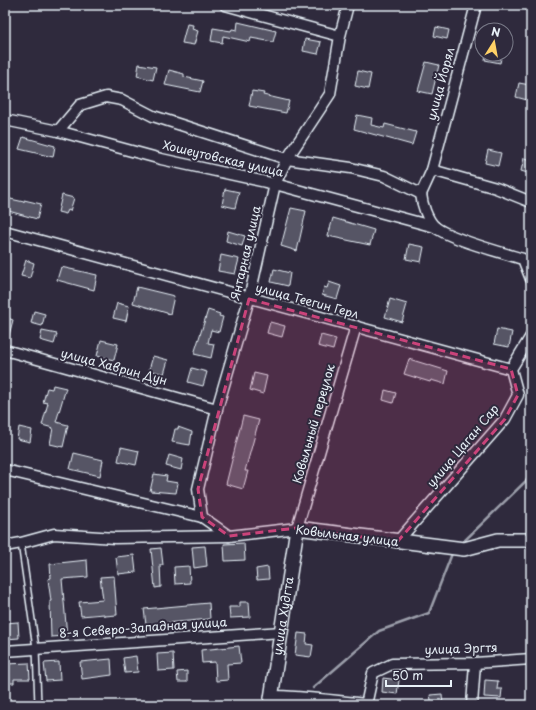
<svg xmlns="http://www.w3.org/2000/svg" width="536" height="710" font-family="'Playpen Sans',sans-serif">
<rect width="100%" height="100%" fill="#2f2a3d"/>
<filter id="ink" filterUnits="userSpaceOnUse"><feTurbulence type="fractalNoise" baseFrequency=".025" numOctaves="2"/><feDisplacementMap in="SourceGraphic" scale="8" xChannelSelector="R" yChannelSelector="G"/><feConvolveMatrix kernelMatrix="1 2 1 2 8 2 1 2 1" color-interpolation-filters="sRGB"/></filter>
<g filter="url(#ink)">
<g fill="none" stroke-linecap="round" stroke-linejoin="round">
<g stroke="#9c9fab" stroke-width="2.5">
<path d="M 461,544 L 531,476"/>
<path d="M 313,688 L 379,631 L 429,613 L 453,551"/>
</g>
</g>
<g fill="#575565" stroke="#e8f1f8">
<path d="M 238,22 L 276,31 L 273,42 L 251,38 L 250,42 L 223,36 L 222,43 L 211,41 L 213,28 L 231,31 L 232,29 L 237,30 Z"/>
<path d="M 187,24 L 193,25 L 192,29 L 198,31 L 194,45 L 182,43 Z"/>
<path d="M 436,27 L 449,30 L 447,39 L 434,36 Z"/>
<path d="M 305,39 L 321,42 L 318,54 L 303,51 Z"/>
<path d="M 486,54 L 502,54 L 500,63 L 485,60 Z"/>
<path d="M 426,62 L 439,65 L 432,94 L 418,91 Z"/>
<path d="M 139,64 L 156,67 L 153,80 L 137,76 Z"/>
<path d="M 169,70 L 184,74 L 184,77 L 203,81 L 200,92 L 165,85 Z"/>
<path d="M 358,71 L 371,74 L 368,89 L 355,86 Z"/>
<path d="M 519,83 L 530,85 L 527,100 L 516,97 Z"/>
<path d="M 252,91 L 264,93 L 263,95 L 289,101 L 286,113 L 249,106 Z"/>
<path d="M 357,115 L 372,118 L 371,125 L 384,128 L 385,124 L 416,132 L 412,145 L 354,129 Z"/>
<path d="M 23,137 L 55,146 L 53,157 L 19,149 Z"/>
<path d="M 488,150 L 501,153 L 498,166 L 485,163 Z"/>
<path d="M 524,158 L 531,160 L 531,174 L 521,171 Z"/>
<path d="M 225,189 L 239,192 L 235,208 L 222,205 Z"/>
<path d="M 62,195 L 74,198 L 70,211 L 68,210 L 66,214 L 58,212 Z"/>
<path d="M 6,198 L 24,202 L 24,200 L 41,204 L 37,219 L 5,210 Z"/>
<path d="M 291,208 L 306,211 L 297,251 L 281,246 Z"/>
<path d="M 333,218 L 374,230 L 370,245 L 328,236 Z"/>
<path d="M 228,231 L 245,236 L 242,246 L 226,241 Z"/>
<path d="M 409,244 L 424,247 L 421,262 L 406,259 Z"/>
<path d="M 221,255 L 239,259 L 235,274 L 218,271 Z"/>
<path d="M 26,260 L 34,263 L 30,278 L 21,276 Z"/>
<path d="M 61,267 L 97,275 L 94,290 L 57,280 Z"/>
<path d="M 274,269 L 290,273 L 288,286 L 271,282 Z"/>
<path d="M 329,282 L 341,286 L 337,299 L 322,295 L 324,287 L 327,288 Z"/>
<path d="M 137,287 L 174,296 L 170,314 L 133,303 Z"/>
<path d="M 390,299 L 407,304 L 402,322 L 385,317 Z"/>
<path d="M 117,303 L 129,306 L 126,321 L 113,318 Z"/>
<path d="M 208,310 L 220,314 L 219,316 L 223,317 L 219,332 L 211,330 L 208,343 L 214,344 L 211,358 L 194,354 Z"/>
<path d="M 34,311 L 45,314 L 42,326 L 31,323 Z"/>
<path d="M 5,317 L 13,320 L 7,343 L 5,343 Z"/>
<path d="M 270,322 L 285,326 L 282,337 L 267,333 Z"/>
<path d="M 497,329 L 512,332 L 509,347 L 494,344 Z"/>
<path d="M 42,331 L 57,334 L 54,344 L 40,340 Z"/>
<path d="M 321,335 L 336,339 L 333,350 L 318,346 Z"/>
<path d="M 101,340 L 118,344 L 114,360 L 97,356 Z"/>
<path d="M 153,356 L 168,360 L 164,374 L 149,370 Z"/>
<path d="M 409,359 L 448,371 L 445,384 L 431,380 L 430,382 L 404,374 Z"/>
<path d="M 192,368 L 207,372 L 203,386 L 188,382 Z"/>
<path d="M 254,373 L 267,376 L 263,394 L 250,390 Z"/>
<path d="M 53,385 L 66,388 L 56,422 L 68,425 L 63,447 L 50,444 L 53,428 L 42,425 L 48,403 L 43,402 L 47,388 L 52,389 Z"/>
<path d="M 385,390 L 396,393 L 393,403 L 383,400 Z"/>
<path d="M 243,416 L 259,420 L 245,471 L 248,471 L 243,489 L 226,484 Z"/>
<path d="M 19,427 L 32,430 L 30,442 L 17,439 Z"/>
<path d="M 178,427 L 192,432 L 190,445 L 172,442 L 175,429 L 178,429 Z"/>
<path d="M 121,447 L 139,451 L 136,465 L 118,461 Z"/>
<path d="M 74,453 L 103,460 L 100,476 L 70,469 Z"/>
<path d="M 169,455 L 183,459 L 181,470 L 166,466 Z"/>
<path d="M 154,474 L 167,476 L 166,481 L 178,483 L 176,493 L 150,491 Z"/>
<path d="M 244,543 L 245,560 L 225,561 L 224,544 Z"/>
<path d="M 205,546 L 207,566 L 194,568 L 192,547 Z"/>
<path d="M 161,548 L 163,565 L 160,565 L 161,587 L 155,588 L 151,549 Z"/>
<path d="M 134,555 L 136,572 L 118,574 L 116,557 Z"/>
<path d="M 87,560 L 88,577 L 62,579 L 67,636 L 51,637 L 50,601 L 51,601 L 48,579 L 51,578 L 50,564 Z"/>
<path d="M 189,566 L 190,583 L 175,584 L 174,567 Z"/>
<path d="M 268,567 L 269,579 L 257,580 L 256,569 Z"/>
<path d="M 114,576 L 117,615 L 105,616 L 104,614 L 81,616 L 79,602 L 103,600 L 100,577 Z"/>
<path d="M 240,602 L 249,602 L 250,617 L 230,618 L 229,607 L 240,607 Z"/>
<path d="M 209,603 L 210,619 L 146,625 L 144,609 Z"/>
<path d="M 18,622 L 19,638 L 6,639 L 5,623 Z"/>
<path d="M 298,633 L 307,634 L 306,644 L 313,645 L 311,657 L 295,655 Z"/>
<path d="M 239,646 L 241,663 L 227,664 L 228,680 L 216,681 L 215,662 L 202,663 L 201,650 Z"/>
<path d="M 173,653 L 174,670 L 158,671 L 157,654 Z"/>
<path d="M 136,656 L 138,672 L 125,673 L 123,658 Z"/>
<path d="M 111,659 L 112,675 L 82,679 L 80,662 Z"/>
<path d="M 59,662 L 60,680 L 46,681 L 44,663 Z"/>
<path d="M 29,663 L 30,679 L 14,679 L 14,683 L 5,683 L 5,664 Z"/>
<path d="M 187,671 L 187,682 L 178,682 L 177,672 Z"/>
<path d="M 383,678 L 399,680 L 397,694 L 382,692 Z"/>
<path d="M 485,680 L 498,681 L 497,689 L 502,689 L 501,698 L 484,697 Z"/>
<path d="M 442,694 L 443,705 L 432,705 L 430,695 Z"/>
</g>
<g fill="none" stroke-linecap="round" stroke-linejoin="round">
<defs>
<path id="service" d="M 21,543 L 36,648 L 38,705"/>
<g id="minor">
<path d="M 225,5 L 340,36"/>
<path d="M 5,120 L 58,131 L 161,159 L 275,184 L 435,227"/>
<path d="M 58,131 L 80,105 L 106,97 L 122,100 L 153,116 L 287,159 L 351,168 L 384,176 L 421,194 L 432,170 L 496,188 L 531,202"/>
<path d="M 432,170 L 476,5"/>
<path d="M 421,194 C 422,204 427,220 435,227 C 450,239 503,253 523,259 L 531,279"/>
<path d="M 5,231 L 511,369"/>
<path d="M 5,350 L 217,409"/>
<path d="M 5,470 L 202,517 L 229,536 L 297,528 L 356,326"/>
<path d="M 202,517 L 198,489 L 217,409 L 249,299 L 275,184 L 287,159 L 330,94 L 340,36 L 348,5"/>
<path d="M 397,542 L 505,419 L 518,395 L 511,369 L 531,336"/>
<path d="M 5,546 L 21,543 L 54,534 L 115,538 L 229,536"/>
<path d="M 5,651 L 282,632"/>
<path d="M 271,696 C 303,696 334,701 366,704"/>
<path d="M 366,705 L 373,673 L 392,664 L 475,663 L 531,659"/>
<path d="M 472,705 L 475,663"/>
</g>
<g id="tertiary">
<path id="s1" d="M 270,705 L 297,528 L 464,549 L 498,540 L 531,540"/>
</g>
</defs>
<use href="#service" stroke="#e8f1f8" stroke-width="8"/>
<use href="#minor" stroke="#e8f1f8" stroke-width="13"/>
<use href="#tertiary" stroke="#e8f1f8" stroke-width="16"/>
<use href="#service" stroke="#2f2a3d" stroke-width="5"/>
<use href="#minor" stroke="#2f2a3d" stroke-width="10"/>
<use href="#tertiary" stroke="#2f2a3d" stroke-width="13"/>
</g>
</g>
<path fill="#ca437a" fill-opacity="0.2" stroke="#ca437a" stroke-width="3" stroke-dasharray="8 5" stroke-linejoin="round" d="M 249,299 L 511,369 L 518,395 L 505,419 L 397,542 L 297,528 L 229,536 L 202,517 L 198,489 Z"/>
<g text-anchor="middle" stroke-width="4" stroke-linejoin="round" paint-order="stroke">
<g font-size="12" fill="#e8f1f8" stroke="#2f2a3d">
<text transform="translate(441 84) rotate(-75)" y="4">улица Йорял</text>
<text transform="translate(223 159) rotate(13)" y="4">Хошеутовская улица</text>
<text transform="translate(246 253) rotate(-77)" y="4">Янтарная улица</text>
<text transform="translate(307 301) rotate(15)" y="4">улица Теегин Герл</text>
<text transform="translate(114 367) rotate(15)" y="4">улица Хаврин Дун</text>
<text transform="translate(314 424) rotate(-74)" y="4">Ковыльный переулок</text>
<text transform="translate(463 446) rotate(-50)" y="4">улица Цаган Сар</text>
<text transform="translate(347 536) rotate(7)" y="4">Ковыльная улица</text>
<text dy="4" stroke="none"><textPath href="#s1" startOffset="90">улица Худгта</textPath></text>
<text transform="translate(143 628) rotate(-4)" y="4">8-я Северо-Западная улица</text>
<text transform="translate(461 649) rotate(-2)" y="4">улица Эргтя</text>
</g>
</g>
<rect width="536" height="710" fill="none" stroke="#2f2a3d" stroke-width="20"/>
<rect x="10" y="10" width="516" height="690" fill="none" stroke="#e8f1f8" stroke-width="1.5" filter="url(#ink)"/>
<g transform="translate(494 42) rotate(11)"><circle r="19" fill="#2f2a3d" stroke="#797a88"/>
<path d="M0-3L7 15L0 10L-7 15Z" fill="#ffd166"/>
<text y="-6" font-size="11" font-weight="bold" text-anchor="middle" fill="#e8f1f8">N</text>
</g>
<path d="M386 680v6h65v-6" fill="none" stroke="#e8f1f8" stroke-width="2"/>
<text x="392" y="680" font-size="12" fill="#e8f1f8" stroke="#2f2a3d" stroke-width="3" paint-order="stroke">50 m</text>
</svg>
